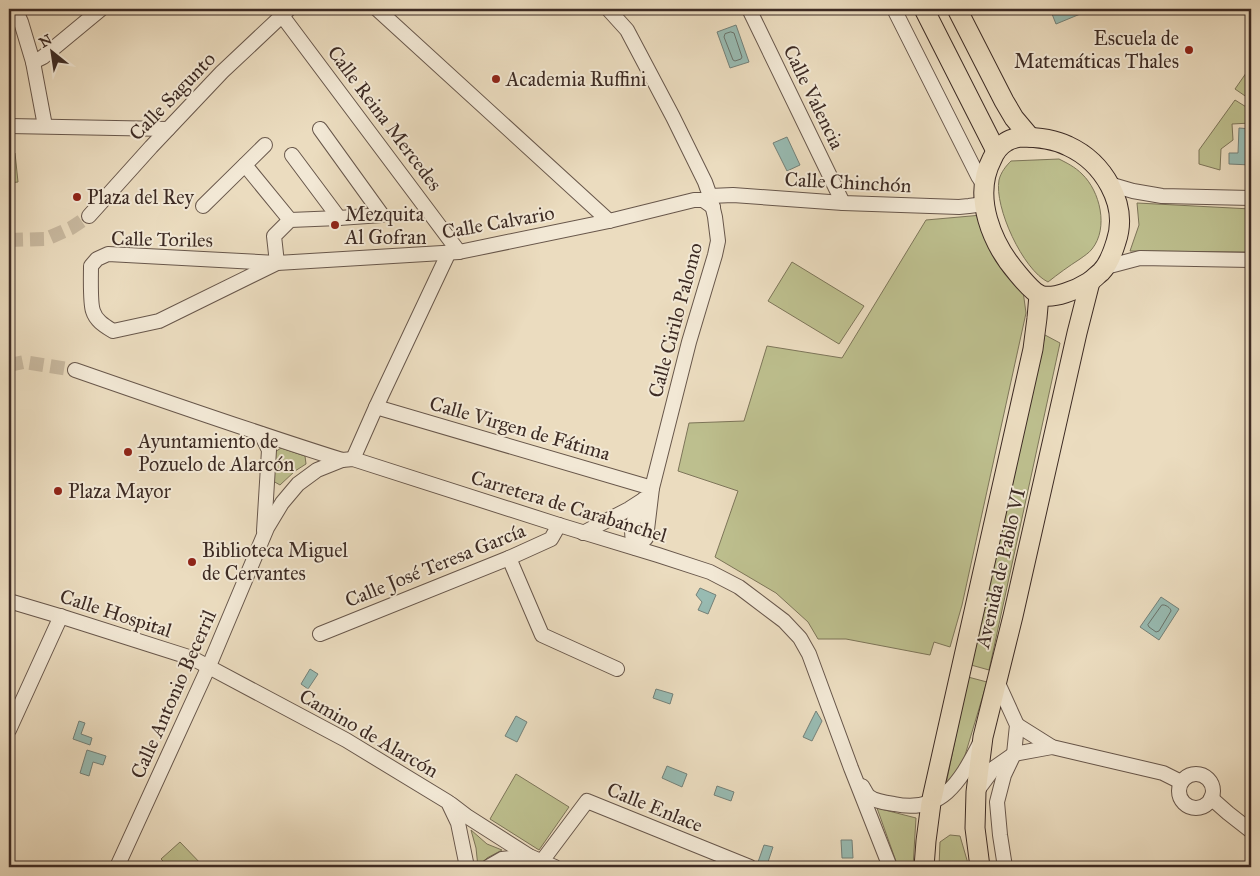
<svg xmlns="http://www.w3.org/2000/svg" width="1260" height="876" font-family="'IM FELL Great Primer',serif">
<rect width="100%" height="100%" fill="#ebdcbf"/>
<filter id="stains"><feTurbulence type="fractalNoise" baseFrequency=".004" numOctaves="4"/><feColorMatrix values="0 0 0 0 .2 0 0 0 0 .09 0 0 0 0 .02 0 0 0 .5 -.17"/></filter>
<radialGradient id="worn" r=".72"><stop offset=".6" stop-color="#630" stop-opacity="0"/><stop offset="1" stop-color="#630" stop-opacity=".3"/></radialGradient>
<g fill="#bdbf8e" stroke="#7d7559">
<path d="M 1251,66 L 1251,100 L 1235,89 Z"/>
<path d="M 1235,100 L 1251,110 L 1251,123 L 1232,124 L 1233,140 L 1221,149 L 1220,170 L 1199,164 L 1199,150 Z"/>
<path d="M 15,153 L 18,182 L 9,183 L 9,154 Z"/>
<path d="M 1059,159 C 1067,163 1075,167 1082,174 C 1100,191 1109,228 1092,249 C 1089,253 1084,256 1080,259 C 1069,266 1058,274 1048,282 C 1023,270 994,207 999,180 C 1001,172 1006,166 1011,161 Z"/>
<path d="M 1137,203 L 1251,209 L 1251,252 L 1130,251 L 1139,225 Z"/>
<path d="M 982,215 L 1023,291 L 1026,313 L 962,605 L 950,647 L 934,642 L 930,655 L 846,639 L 818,639 L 808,622 L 776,593 L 715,557 L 738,491 L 678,471 L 689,423 L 744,421 L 767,346 L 842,358 L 926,220 Z"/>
<path d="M 792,262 L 864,306 L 839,344 L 768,301 Z"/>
<path d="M 1045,335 L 1060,343 L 989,670 L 971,665 Z"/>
<path d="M 281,448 L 305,456 L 306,464 L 295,471 L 280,485 L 273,481 L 275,452 Z"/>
<path d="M 968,677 L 987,682 L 963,762 L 944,794 Z"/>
<path d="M 516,774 L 569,807 L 539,850 L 490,819 Z"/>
<path d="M 877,808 L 916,818 L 913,867 L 898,867 Z"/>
<path d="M 471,830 L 487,844 L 502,850 L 487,858 L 478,867 L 476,848 Z"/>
<path d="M 950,835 L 960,836 L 969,867 L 939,867 L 940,842 Z"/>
<path d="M 180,842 L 204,867 L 169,867 L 161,859 Z"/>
</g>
<g fill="#98bbb2" stroke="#748179">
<path d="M 1050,9 L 1089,9 L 1090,10 L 1056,24 Z"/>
<path d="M 736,25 L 749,62 L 730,68 L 717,32 Z"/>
<path d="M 1239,128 L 1251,129 L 1251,165 L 1229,164 L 1229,153 L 1238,153 Z"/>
<path d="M 787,137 L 800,165 L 787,171 L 773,143 Z"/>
<path d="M 700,588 L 716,595 L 708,614 L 698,610 L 702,602 L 696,595 Z"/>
<path d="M 1161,597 L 1179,609 L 1159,640 L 1140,627 Z"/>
<path d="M 310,669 L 318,674 L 308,689 L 301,684 Z"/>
<path d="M 656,689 L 673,694 L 670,704 L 653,698 Z"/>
<path d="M 816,711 L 822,721 L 812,741 L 803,737 Z"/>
<path d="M 516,716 L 527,722 L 517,742 L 505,736 Z"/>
<path d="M 79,721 L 85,723 L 81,734 L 92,738 L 90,745 L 73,739 Z"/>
<path d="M 87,750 L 106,756 L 103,765 L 93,762 L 89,776 L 80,773 Z"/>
<path d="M 667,766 L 687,774 L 682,787 L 662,778 Z"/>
<path d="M 717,786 L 734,792 L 731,801 L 714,795 Z"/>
<path d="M 841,840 L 852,840 L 853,858 L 842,858 Z"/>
<path d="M 764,845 L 773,847 L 767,865 L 758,862 Z"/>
</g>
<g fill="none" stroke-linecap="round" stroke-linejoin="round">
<g stroke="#6a736b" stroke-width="1">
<path d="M 731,32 L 734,33 L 742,57 L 741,59 L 735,61 L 733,60 L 724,37 L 725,34 Z"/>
<path d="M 1162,605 C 1165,604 1171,608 1171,611 L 1159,631 L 1156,632 L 1149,627 L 1148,625 Z"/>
</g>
<g stroke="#c8b9a0" stroke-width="14" stroke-dasharray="14 7" stroke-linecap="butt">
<path d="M 9,240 L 46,239 L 71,228 L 89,216"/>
<path d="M 9,365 L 24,362 L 75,370"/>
</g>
<defs>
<g id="minor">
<path d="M 12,9 L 17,13 L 21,22 L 33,62 L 45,126"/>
<path d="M 277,9 L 459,252"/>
<path d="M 377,9 L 609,221"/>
<path d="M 608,9 L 627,30 L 673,117 L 705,182 L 710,196 L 715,217 L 718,241 L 715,255 L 689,342 L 652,488 L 646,538 L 636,548"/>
<path d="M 749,9 L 843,203"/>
<path d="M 894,9 L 978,176 L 984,185"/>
<path d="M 33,62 L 43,57 L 101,9"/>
<path d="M 9,126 L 168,129"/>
<path d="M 292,155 L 339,218"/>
<path d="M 245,165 L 290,220"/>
<path d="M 1109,184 L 1133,191 L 1162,196 L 1251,198"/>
<path d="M 710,196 L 733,195 L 843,203 L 959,207 L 969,206 L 984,204"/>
<path d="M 203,206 L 265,145"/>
<path d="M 89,216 L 151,147 L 222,72 L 289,9"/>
<path d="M 277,263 L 159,321 L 113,331 C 105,326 96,321 93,311 C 90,303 91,276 91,266 L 97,259 L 108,254 L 277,263 L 459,252 L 609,221 L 694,200 L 703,200 L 713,207"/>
<path d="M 277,263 L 274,236 L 290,220 L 339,218 L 382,215 L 320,129"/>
<path d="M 1106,267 L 1140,258 L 1251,260"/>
<path d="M 75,370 C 164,401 253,432 342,460 L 353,459 L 559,525 L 658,555 L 710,572 L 739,587 L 784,621 L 800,638 L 809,654 L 851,768 L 890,867"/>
<path d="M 376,407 L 652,488"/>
<path d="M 261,434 L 269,450 L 264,531"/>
<path d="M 353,459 L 376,407 L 449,252"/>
<path d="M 583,533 L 629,509 L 643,500"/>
<path d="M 636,548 C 627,530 635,516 644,499"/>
<path d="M 509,558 L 542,635 L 617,669"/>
<path d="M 9,601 L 66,618 L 192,658 L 346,740 L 448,802 L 458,823 L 467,867"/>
<path d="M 320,634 L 509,558 L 551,539 L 559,525"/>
<path d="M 997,681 L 1017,725 L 1014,754 L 1004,775 L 997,802 L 1000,835 L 1005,867"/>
<path d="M 1017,725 L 1052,747 L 1163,773 L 1181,782"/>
<path d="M 9,730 L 61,616"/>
<circle cx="1196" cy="791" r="17"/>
<path d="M 862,786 C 864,789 866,793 868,796 C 874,801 886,803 894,804 C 941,814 960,782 979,745"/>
<path d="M 977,791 L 994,768 L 1014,754 L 1052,747"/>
<path d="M 1211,798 L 1228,813 L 1251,831"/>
<path d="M 451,804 L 468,817 L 529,856 L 555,867"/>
<path d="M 542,861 L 587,801 L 750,867"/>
<path d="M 117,867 L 209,666 L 267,528 L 282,503 L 298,484 L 317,470 L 342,460"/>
<path d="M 488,867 L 502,859 L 529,856"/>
</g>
<g id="major">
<path d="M 924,9 L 996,151"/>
<path d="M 957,9 L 1004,101 L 1014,118 L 1030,137"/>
<path d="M 1020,137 C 1036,137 1054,139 1068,146 C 1103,162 1129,204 1116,242 C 1113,252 1109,264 1101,272 C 1097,275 1094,279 1089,282 C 1078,289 1053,300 1040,295 C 1033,292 1023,280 1018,274 C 992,244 972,197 992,159 C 995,152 999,146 1006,142 C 1010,139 1016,138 1020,137 Z"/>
<path d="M 924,867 L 926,841 L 931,803 L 1033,349 L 1037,318 L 1039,295"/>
<path d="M 980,867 L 975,828 L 976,792 L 983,737 L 1013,616 L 1077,333 L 1090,282"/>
</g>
</defs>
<use href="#minor" stroke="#68574b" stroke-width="16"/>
<use href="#major" stroke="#3d2b24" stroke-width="21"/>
<use href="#minor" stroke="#f2e8d5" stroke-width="14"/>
<use href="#major" stroke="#ebdcbf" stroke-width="19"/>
</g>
<g fill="#8f2418" stroke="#f2e8d5" stroke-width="2">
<circle cx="1189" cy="50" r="5"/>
<circle cx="496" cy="79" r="5"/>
<circle cx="77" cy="197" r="5"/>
<circle cx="335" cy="225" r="5"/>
<circle cx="128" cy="452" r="5"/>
<circle cx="58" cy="491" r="5"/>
<circle cx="192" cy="562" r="5"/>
</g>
<g text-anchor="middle" stroke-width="4" stroke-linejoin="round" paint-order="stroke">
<g font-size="20" fill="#3d2b24" stroke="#f2e8d5" text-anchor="start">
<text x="1179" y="45" text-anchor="end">Escuela de<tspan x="1179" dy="23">Matemáticas Thales</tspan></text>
<text x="506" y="86">Academia Ruffini</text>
<text x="87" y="204">Plaza del Rey</text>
<text x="345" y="221">Mezquita<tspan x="345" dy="23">Al Gofran</tspan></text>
<text x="138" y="448">Ayuntamiento de<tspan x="138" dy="23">Pozuelo de Alarcón</tspan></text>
<text x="68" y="498">Plaza Mayor</text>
<text x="202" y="557">Biblioteca Miguel<tspan x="202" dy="23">de Cervantes</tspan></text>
</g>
<g font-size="20" fill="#3d2b24" stroke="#f2e8d5">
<text transform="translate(172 96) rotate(-46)" y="7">Calle Sagunto</text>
<text transform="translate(814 97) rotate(64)" y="7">Calle Valencia</text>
<text transform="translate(385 118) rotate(53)" y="7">Calle Reina Mercedes</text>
<text transform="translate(848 182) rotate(3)" y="7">Calle Chinchón</text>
<text transform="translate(498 222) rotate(-10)" y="7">Calle Calvario</text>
<text transform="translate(162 239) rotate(1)" y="7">Calle Toriles</text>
<text transform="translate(675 320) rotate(-75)" y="7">Calle Cirilo Palomo</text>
<text transform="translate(520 428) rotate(16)" y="7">Calle Virgen de Fátima</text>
<text transform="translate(569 506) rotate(17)" y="7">Carretera de Carabanchel</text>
<text transform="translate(435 565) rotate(-22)" y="7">Calle José Teresa García</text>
<text transform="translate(1000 568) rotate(-77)" y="7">Avenida de Pablo VI</text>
<text transform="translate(116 613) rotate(18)" y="7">Calle Hospital</text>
<text transform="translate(173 694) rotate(-66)" y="7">Calle Antonio Becerril</text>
<text transform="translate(369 733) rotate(30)" y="7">Camino de Alarcón</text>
<text transform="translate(655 807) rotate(22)" y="7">Calle Enlace</text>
</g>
</g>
<rect width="1260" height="876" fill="none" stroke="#ebdcbf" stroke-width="30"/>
<rect x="10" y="10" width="1240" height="856" fill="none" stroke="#3d2b24" stroke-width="2.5"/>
<rect x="15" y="15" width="1230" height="846" fill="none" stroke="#3d2b24"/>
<g transform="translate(52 52) rotate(330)" stroke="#f2e8d5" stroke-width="4" paint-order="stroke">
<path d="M0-4L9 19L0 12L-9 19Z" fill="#3d2b24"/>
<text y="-8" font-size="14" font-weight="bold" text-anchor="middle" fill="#3d2b24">N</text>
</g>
<rect width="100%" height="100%" filter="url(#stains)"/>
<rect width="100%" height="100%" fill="url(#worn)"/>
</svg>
